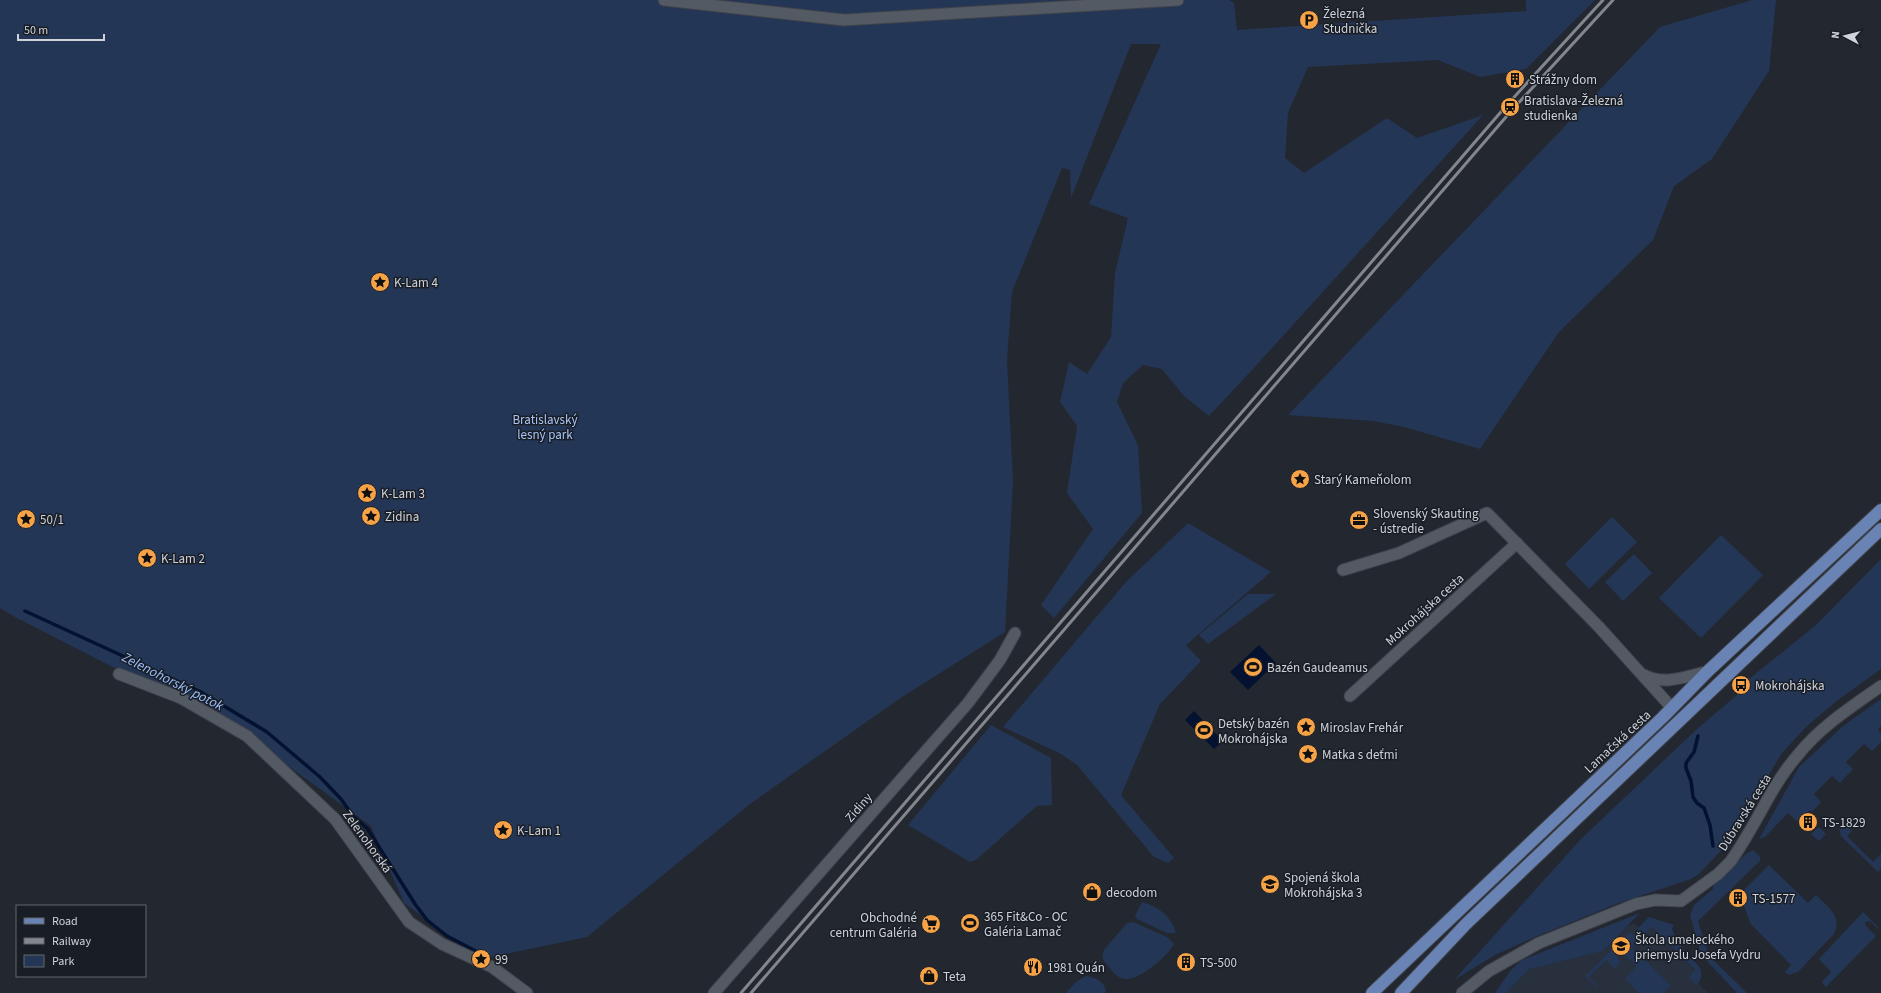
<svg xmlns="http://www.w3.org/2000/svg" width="1881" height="993" font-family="'Source Sans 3',sans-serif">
<rect width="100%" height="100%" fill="#232730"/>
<path fill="#282f3d" d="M 1634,923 L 1639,928 L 1652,927 L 1695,971 L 1691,976 L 1708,993 L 1501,993 L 1523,965 Z"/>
<g fill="#243656">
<path d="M 0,0 L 1229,0 L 1234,3 L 1237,30 L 1526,11 L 1526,0 L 1595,0 L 1526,69 L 1480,77 L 1438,60 L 1308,67 L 1288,113 L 1285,158 L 1304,173 L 1387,118 L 1417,138 L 1483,115 L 1253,369 L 1209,416 L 1184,396 L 1162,369 L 1143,365 L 1123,383 L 1117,402 L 1138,445 L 1142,513 L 1054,618 L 1041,605 L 1093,529 L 1067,493 L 1077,426 L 1060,402 L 1069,362 L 1087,374 L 1111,337 L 1115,273 L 1128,218 L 1089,204 L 1161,44 L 1131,44 L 1071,198 L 1070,170 L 1062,168 L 1012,292 L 1007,360 L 1013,482 L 1005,632 L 899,699 L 750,804 L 587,937 L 481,959 L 404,903 L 371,826 L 247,736 L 15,617 L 0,608 Z"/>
<path d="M 1752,0 L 1776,0 L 1769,71 L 1712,159 L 1674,186 L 1653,240 L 1559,332 L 1480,449 L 1404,427 L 1373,421 L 1288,415 L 1660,27 Z"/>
<path d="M 1612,517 L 1637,542 L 1589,589 L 1565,564 Z"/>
<path d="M 1188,523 L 1271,572 L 1186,645 L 1201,661 L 1160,704 L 1121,795 L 1174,858 L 1168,863 L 1154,857 L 1077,765 L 1061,754 L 1003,727 L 1126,582 Z"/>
<path d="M 1721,535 L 1763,575 L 1701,638 L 1659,598 Z"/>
<path d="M 1634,554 L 1652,573 L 1623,601 L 1605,582 Z"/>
<path d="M 1881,559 L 1881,669 L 1838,700 L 1807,726 L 1782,753 L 1729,842 L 1699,874 L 1691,879 L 1616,904 L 1535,937 L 1495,955 L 1454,980 L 1581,839 L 1697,729 L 1738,694 L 1749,679 L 1816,625 Z"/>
<path d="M 1248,594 L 1276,594 L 1208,644 L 1199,635 Z"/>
<path d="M 1881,699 L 1881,726 L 1878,730 L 1881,733 L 1881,742 L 1872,751 L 1864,744 L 1846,762 L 1853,769 L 1840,783 L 1832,776 L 1814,794 L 1821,802 L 1812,812 L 1810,810 L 1798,822 L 1788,813 L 1765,837 L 1759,839 L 1799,767 L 1843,726 Z"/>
<path d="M 991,725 L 1051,758 L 1052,805 L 1037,806 L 977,859 L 970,862 L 908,825 Z"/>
<path d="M 1842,822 L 1852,831 L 1847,836 L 1873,862 L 1881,854 L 1881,868 L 1878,872 L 1841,836 L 1839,828 Z"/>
<path d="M 1819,827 L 1826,834 L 1819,841 L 1811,834 Z"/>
<path d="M 1753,850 L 1760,857 L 1760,861 L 1698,921 L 1709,956 L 1747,993 L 1737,993 L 1705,959 L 1700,951 L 1690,915 L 1694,905 L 1713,889 L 1714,883 L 1746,854 Z"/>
<path d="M 1769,865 L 1808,903 L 1816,895 C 1828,907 1844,918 1833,935 L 1798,972 L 1789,975 L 1785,972 L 1791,965 L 1750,923 L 1740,894 Z"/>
<path d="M 1142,902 C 1159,907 1171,916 1176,933 L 1167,933 L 1137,919 L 1135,916 Z"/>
<path d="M 1863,912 L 1879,928 L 1878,929 L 1870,921 L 1865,922 L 1865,925 L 1876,936 L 1826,987 L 1822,982 L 1831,972 L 1819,959 Z"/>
<path d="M 1640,913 L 1603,951 L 1529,969 L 1506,993 L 1495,993 L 1511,970 L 1522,960 Z"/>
<path d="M 1649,917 L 1674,925 L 1672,929 C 1676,939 1682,949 1689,956 C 1692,960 1698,964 1700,968 C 1703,973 1701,982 1696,985 L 1688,978 L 1695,970 L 1652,927 L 1644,935 L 1637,929 Z"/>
<path d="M 1133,922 L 1167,937 L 1174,944 C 1168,956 1139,981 1125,979 C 1117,978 1113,972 1108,966 C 1103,960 1101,957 1104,950 L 1127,923 Z"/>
<path d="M 1630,932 L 1639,940 L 1632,947 L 1671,986 L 1663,993 L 1639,993 L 1625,979 L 1637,966 L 1618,949 L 1614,953 L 1621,962 L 1615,969 L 1606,960 L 1589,977 L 1597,986 L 1596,987 L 1585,976 Z"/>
<path d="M 1086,976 C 1097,978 1102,980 1106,990 L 1105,993 L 1066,993 L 1076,982 Z"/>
</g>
<g fill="#041231">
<path d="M 1259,645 L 1276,663 L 1248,690 L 1230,672 Z"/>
<path d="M 1194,711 L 1223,741 L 1214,749 L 1185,720 Z"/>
</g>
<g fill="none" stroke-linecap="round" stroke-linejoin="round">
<g stroke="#041231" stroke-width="3.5">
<path d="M 25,611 L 199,691 L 267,732 L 320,777 L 341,799 L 353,816 L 367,828 L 415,904 L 427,920 L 447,936 L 489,958"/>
<path d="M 1698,736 L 1694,752 L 1686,763 L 1686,768 L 1691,781 L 1693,797 L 1697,803 L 1704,808 L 1710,825 L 1713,846"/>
</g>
<defs>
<g id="street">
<path d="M 664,0 L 844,20 L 1178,0"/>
<path d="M 1343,570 L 1399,553 L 1487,513 L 1599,627 L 1672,708"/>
<path d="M 119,674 L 181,698 L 247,736 L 335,819 L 409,922 L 442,944 L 492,967 L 527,993"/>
<path d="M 1644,675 C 1665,686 1686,676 1707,672"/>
<path d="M 1350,696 L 1517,543"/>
<path d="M 714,993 L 968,703 L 1000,660 L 1015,633"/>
<path d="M 1462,993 L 1489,971 L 1539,943 L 1636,904 L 1655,900 L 1681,901 L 1718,874 L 1730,862 C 1755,828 1770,787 1797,756 C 1820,727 1851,707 1881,686"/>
</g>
<g id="primary">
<path d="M 1372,993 L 1663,717 L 1707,672 L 1881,510"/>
<path d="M 1401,993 L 1466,924 L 1881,529"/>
</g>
</defs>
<use href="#street" stroke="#3f424a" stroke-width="13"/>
<use href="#primary" stroke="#3f424a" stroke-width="14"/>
<use href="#street" stroke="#545a63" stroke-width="11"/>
<use href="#primary" stroke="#6883b4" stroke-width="12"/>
<g stroke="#83868d" stroke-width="3">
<path d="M 741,993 L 1506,106 L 1603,0"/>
<path d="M 751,993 L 1512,110 L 1613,0"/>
</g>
</g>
<defs>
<symbol id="parking-disc" viewBox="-11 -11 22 22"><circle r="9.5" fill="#f6a247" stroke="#191e26"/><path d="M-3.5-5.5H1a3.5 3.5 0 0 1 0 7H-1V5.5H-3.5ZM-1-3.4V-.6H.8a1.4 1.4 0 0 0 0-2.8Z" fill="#111"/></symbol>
<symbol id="building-disc" viewBox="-11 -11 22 22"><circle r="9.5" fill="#f6a247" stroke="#191e26"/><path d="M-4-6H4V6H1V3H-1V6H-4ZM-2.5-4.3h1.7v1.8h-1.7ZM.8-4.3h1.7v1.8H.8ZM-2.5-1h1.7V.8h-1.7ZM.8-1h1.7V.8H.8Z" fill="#111"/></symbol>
<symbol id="station-disc" viewBox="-11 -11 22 22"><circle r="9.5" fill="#f6a247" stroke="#191e26"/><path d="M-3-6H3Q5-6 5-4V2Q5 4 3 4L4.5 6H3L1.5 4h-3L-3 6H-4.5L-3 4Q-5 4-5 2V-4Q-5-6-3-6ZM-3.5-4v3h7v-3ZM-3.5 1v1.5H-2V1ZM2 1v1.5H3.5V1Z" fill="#111"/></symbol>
<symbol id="sight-disc" viewBox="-11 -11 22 22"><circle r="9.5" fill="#f6a247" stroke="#191e26"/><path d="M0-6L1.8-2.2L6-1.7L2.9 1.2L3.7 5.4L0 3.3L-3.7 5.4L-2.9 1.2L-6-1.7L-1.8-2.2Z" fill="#111"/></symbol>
<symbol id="office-disc" viewBox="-11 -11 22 22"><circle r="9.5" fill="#f6a247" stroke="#191e26"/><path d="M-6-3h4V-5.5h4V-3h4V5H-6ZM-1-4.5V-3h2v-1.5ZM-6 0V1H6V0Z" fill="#111"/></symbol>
<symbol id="stadium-disc" viewBox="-11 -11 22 22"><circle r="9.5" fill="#f6a247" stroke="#191e26"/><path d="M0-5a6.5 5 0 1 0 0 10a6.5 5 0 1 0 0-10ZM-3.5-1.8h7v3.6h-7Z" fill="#111"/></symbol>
<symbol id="bus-disc" viewBox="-11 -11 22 22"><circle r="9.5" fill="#f6a247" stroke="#191e26"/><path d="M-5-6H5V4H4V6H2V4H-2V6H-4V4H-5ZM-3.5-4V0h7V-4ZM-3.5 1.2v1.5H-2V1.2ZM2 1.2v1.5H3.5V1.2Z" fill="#111"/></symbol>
<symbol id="school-disc" viewBox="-11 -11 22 22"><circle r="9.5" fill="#f6a247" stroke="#191e26"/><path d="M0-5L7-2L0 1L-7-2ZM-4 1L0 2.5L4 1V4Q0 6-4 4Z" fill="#111"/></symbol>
<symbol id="shop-disc" viewBox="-11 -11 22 22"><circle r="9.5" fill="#f6a247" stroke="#191e26"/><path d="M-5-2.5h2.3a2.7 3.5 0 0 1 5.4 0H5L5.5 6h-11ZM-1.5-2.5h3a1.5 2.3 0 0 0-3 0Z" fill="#111"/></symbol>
<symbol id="supermarket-disc" viewBox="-11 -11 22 22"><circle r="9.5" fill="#f6a247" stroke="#191e26"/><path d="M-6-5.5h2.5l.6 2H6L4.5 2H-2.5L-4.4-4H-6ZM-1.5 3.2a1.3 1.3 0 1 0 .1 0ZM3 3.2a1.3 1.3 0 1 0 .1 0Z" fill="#111"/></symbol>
<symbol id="restaurant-disc" viewBox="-11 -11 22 22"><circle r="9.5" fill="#f6a247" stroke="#191e26"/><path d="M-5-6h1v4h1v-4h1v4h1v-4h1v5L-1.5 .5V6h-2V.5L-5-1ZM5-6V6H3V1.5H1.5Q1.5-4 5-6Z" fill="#111"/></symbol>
</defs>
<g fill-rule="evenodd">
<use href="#parking-disc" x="1298" y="9" width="22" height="22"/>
<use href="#building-disc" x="1504" y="68" width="22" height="22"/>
<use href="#station-disc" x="1499" y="96" width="22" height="22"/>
<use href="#sight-disc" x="369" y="271" width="22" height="22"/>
<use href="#sight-disc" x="1289" y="468" width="22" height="22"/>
<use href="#sight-disc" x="356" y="482" width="22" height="22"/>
<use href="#sight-disc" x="360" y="505" width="22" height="22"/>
<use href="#sight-disc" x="15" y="508" width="22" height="22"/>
<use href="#office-disc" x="1348" y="509" width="22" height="22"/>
<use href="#sight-disc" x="136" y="547" width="22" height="22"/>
<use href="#stadium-disc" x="1242" y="656" width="22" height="22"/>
<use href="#bus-disc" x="1730" y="674" width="22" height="22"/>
<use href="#sight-disc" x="1295" y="716" width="22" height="22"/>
<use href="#stadium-disc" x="1193" y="719" width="22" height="22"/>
<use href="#sight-disc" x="1297" y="743" width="22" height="22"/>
<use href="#building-disc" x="1797" y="811" width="22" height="22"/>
<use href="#sight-disc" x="492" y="819" width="22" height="22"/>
<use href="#school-disc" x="1259" y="873" width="22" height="22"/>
<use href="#shop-disc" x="1081" y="881" width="22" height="22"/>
<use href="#building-disc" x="1727" y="887" width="22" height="22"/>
<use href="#stadium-disc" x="959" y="912" width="22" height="22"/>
<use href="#supermarket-disc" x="920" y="913" width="22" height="22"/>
<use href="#school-disc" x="1610" y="935" width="22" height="22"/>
<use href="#sight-disc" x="470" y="948" width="22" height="22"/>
<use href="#building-disc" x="1175" y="951" width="22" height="22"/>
<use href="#restaurant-disc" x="1022" y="956" width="22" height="22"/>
<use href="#shop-disc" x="918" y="965" width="22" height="22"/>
</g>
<g text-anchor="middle" stroke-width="3" stroke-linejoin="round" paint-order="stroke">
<g font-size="13" fill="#cfd2d8" stroke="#191e26" text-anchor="start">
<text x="1323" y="18">Železná<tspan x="1323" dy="15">Studnička</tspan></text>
<text x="1529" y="84">Strážny dom</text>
<text x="1524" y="105">Bratislava-Železná<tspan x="1524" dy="15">studienka</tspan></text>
<text x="394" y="287">K-Lam 4</text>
<text x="1314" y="484">Starý Kameňolom</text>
<text x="381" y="498">K-Lam 3</text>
<text x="1373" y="518">Slovenský Skauting<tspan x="1373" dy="15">- ústredie</tspan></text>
<text x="385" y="521">Zidina</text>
<text x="40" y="524">50/1</text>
<text x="161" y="563">K-Lam 2</text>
<text x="1267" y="672">Bazén Gaudeamus</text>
<text x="1755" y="690">Mokrohájska</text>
<text x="1218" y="728">Detský bazén<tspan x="1218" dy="15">Mokrohájska</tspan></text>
<text x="1320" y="732">Miroslav Frehár</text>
<text x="1322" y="759">Matka s deťmi</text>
<text x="1822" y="827">TS-1829</text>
<text x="517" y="835">K-Lam 1</text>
<text x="1284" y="882">Spojená škola<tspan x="1284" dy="15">Mokrohájska 3</tspan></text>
<text x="1106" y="897">decodom</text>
<text x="1752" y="903">TS-1577</text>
<text x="984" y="921">365 Fit&amp;Co - OC<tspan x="984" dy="15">Galéria Lamač</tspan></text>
<text x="917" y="922" text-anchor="end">Obchodné<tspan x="917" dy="15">centrum Galéria</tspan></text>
<text x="1635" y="944">Škola umeleckého<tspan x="1635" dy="15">priemyslu Josefa Vydru</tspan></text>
<text x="495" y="964">99</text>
<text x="1200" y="967">TS-500</text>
<text x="1047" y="972">1981 Quán</text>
<text x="943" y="981">Teta</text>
</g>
<g font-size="13" fill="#a9c4f6" stroke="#191e26">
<text x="545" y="424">Bratislavský<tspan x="545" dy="15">lesný park</tspan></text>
</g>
<g font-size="13" fill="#cfd2d8" stroke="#191e26">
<text transform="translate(1424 609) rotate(-42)" y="5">Mokrohájska cesta</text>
<text transform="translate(1617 741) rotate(-43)" y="5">Lamačská cesta</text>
<text transform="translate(858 807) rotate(-49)" y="5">Zidiny</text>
<text transform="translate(1744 812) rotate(-58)" y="5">Dúbravská cesta</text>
<text transform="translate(368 841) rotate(54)" y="5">Zelenohorská</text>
</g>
<g font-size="14" font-style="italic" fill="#9ec1fe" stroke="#191e26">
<text transform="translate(173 681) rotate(27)" y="5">Zelenohorský potok</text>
</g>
</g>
<rect x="16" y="905" width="130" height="72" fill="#191e26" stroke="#62666d"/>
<rect x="24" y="918" width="20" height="6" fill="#6883b4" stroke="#62666d"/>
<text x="52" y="925" font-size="12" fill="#cfd2d8">Road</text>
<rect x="24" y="938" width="20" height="6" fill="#83868d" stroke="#62666d"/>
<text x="52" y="945" font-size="12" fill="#cfd2d8">Railway</text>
<rect x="24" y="955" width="20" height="12" fill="#243656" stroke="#62666d"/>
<text x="52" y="965" font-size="12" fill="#cfd2d8">Park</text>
<g transform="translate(1845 36) rotate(277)" stroke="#191e26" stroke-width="3" paint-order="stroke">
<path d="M0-3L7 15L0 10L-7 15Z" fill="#cfd2d8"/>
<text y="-6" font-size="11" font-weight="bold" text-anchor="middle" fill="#cfd2d8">N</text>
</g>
<path d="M18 34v6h86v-6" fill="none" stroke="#cfd2d8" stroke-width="2"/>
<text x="24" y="34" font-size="12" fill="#cfd2d8" stroke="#191e26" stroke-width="3" paint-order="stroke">50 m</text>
</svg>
